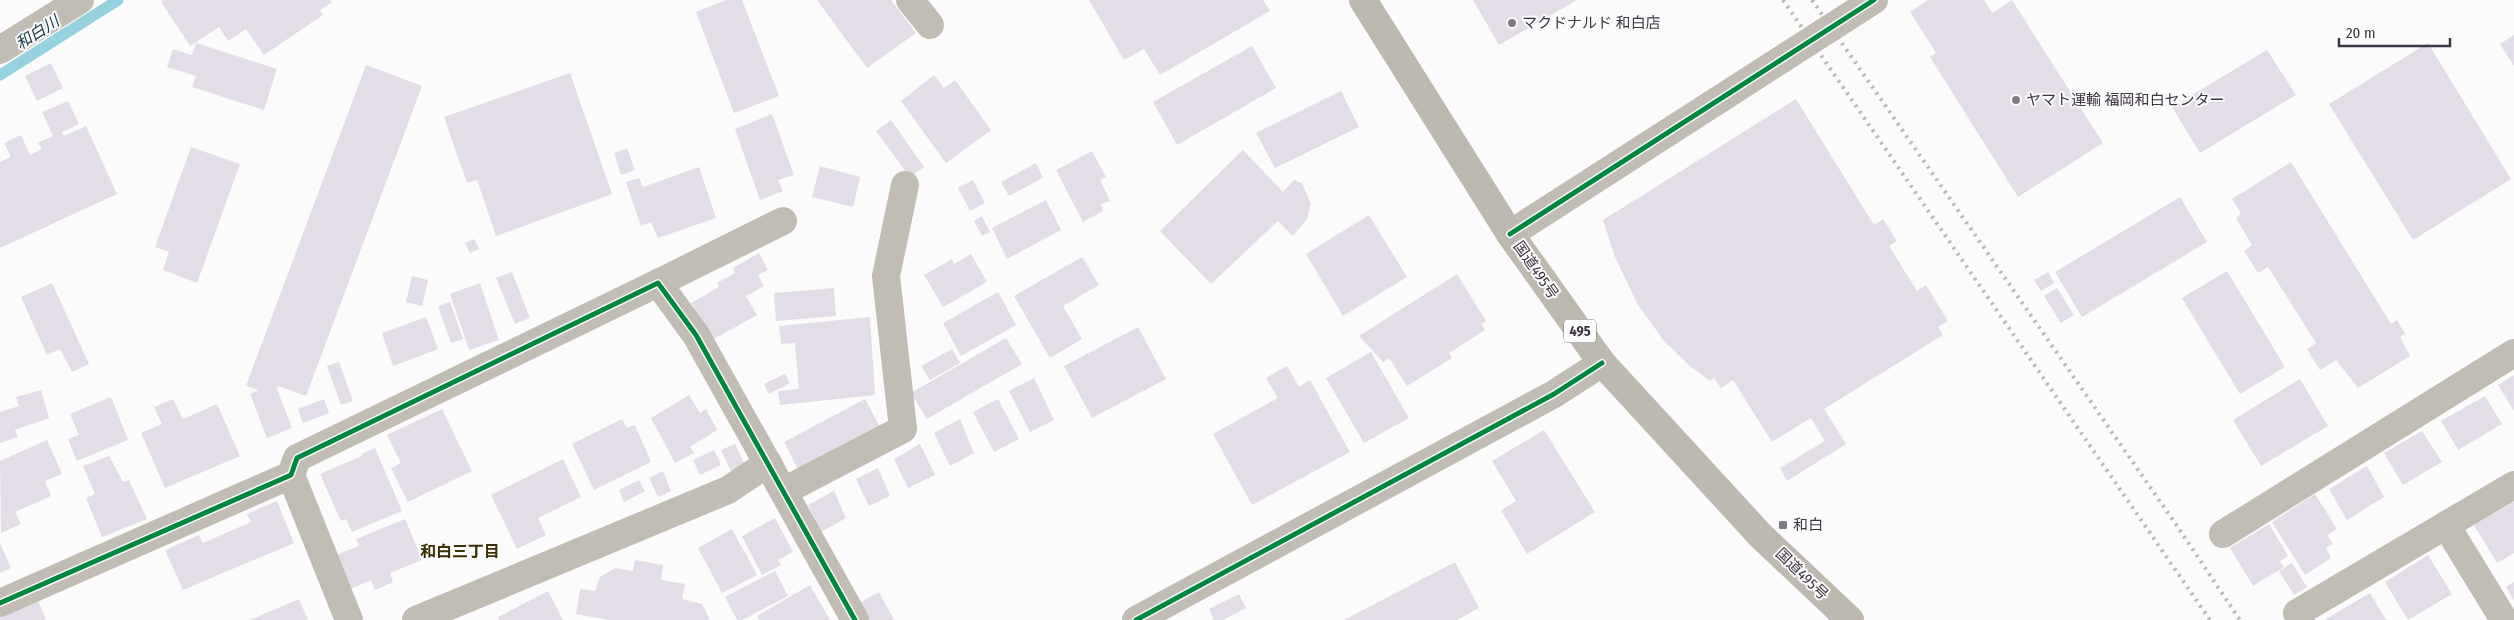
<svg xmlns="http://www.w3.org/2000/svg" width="2514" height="620" font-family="'Fira Sans Condensed','Noto Sans JP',sans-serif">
<rect width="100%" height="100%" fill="#fbfbfb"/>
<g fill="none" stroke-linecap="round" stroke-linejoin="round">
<path stroke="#96d1e0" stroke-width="11" d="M 0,75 L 118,0"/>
</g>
<g fill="#e3dde7">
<path d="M 164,0 L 331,0 L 332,2 L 320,10 L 323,15 L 264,55 L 246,29 L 228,41 L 219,27 L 190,46 L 161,2 Z"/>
<path d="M 726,0 L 742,0 L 779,96 L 734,113 L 696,12 Z"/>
<path d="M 817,0 L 891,0 L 916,33 L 867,68 Z"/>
<path d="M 1089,0 L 1263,0 L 1270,11 L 1160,75 L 1144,49 L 1124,60 Z"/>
<path d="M 1473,0 L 1577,0 L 1499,45 Z"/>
<path d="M 1928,0 L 1984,0 L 1992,13 L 2012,0 L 2103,143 L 2018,197 L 1930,57 L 1936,53 L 1910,12 Z"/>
<path d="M 2514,35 L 2514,66 L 2500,44 Z"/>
<path d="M 196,43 L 277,69 L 264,110 L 192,87 L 196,76 L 167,67 L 173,49 L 192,55 Z"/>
<path d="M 2428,43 L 2511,179 L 2413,240 L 2329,104 Z"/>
<path d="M 1252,46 L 1276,88 L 1177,145 L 1153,102 Z"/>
<path d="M 2267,50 L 2296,95 L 2200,153 L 2172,107 Z"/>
<path d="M 51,63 L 63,88 L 37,101 L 25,76 Z"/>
<path d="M 366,65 L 422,86 L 306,396 L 278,386 L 277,389 L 292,428 L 267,438 L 250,394 L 259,390 L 246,386 Z"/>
<path d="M 570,73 L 612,194 L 496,236 L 477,180 L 467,183 L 444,117 Z"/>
<path d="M 934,75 L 944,88 L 955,80 L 991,130 L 946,163 L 901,101 Z"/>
<path d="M 1341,91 L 1359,127 L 1275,168 L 1256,133 Z"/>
<path d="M 1796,99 L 1874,225 L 1883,219 L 1897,241 L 1889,246 L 1917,291 L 1926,285 L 1948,321 L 1938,327 L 1943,335 L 1824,409 L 1846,444 L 1787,481 L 1780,468 L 1825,441 L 1811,418 L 1772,442 L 1733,380 L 1721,388 L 1714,378 L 1710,381 L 1690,366 L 1664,341 L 1638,305 L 1615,257 L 1603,220 Z"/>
<path d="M 68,101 L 79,124 L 62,132 L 64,136 L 86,126 L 117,194 L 0,248 L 0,162 L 11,157 L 4,143 L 21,135 L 30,155 L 42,149 L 38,143 L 53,136 L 42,112 Z"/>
<path d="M 772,114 L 794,175 L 778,180 L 783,191 L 760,200 L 735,129 Z"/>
<path d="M 891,120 L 924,167 L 910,177 L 876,131 Z"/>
<path d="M 191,147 L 240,164 L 197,283 L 163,270 L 169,252 L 155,247 Z"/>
<path d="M 627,148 L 635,170 L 621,175 L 614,153 Z"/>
<path d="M 1243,150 L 1283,192 L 1294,180 L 1302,183 L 1311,204 L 1307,219 L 1293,236 L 1278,221 L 1211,284 L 1160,231 Z"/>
<path d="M 1092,151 L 1106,177 L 1100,180 L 1110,201 L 1101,204 L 1103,211 L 1083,222 L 1056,170 Z"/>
<path d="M 2291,162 L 2391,324 L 2397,320 L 2405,334 L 2400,337 L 2410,356 L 2358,388 L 2336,360 L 2320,370 L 2307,349 L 2316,343 L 2268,267 L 2258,273 L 2244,251 L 2252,245 L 2236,218 L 2241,214 L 2232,199 Z"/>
<path d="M 1036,163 L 1043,178 L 1009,196 L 1001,182 Z"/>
<path d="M 820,166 L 860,177 L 853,207 L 812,197 Z"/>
<path d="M 699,167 L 716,218 L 658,238 L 651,222 L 641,226 L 626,182 L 639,178 L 643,187 Z"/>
<path d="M 973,180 L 985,203 L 970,211 L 958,188 Z"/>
<path d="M 2180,197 L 2207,242 L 2082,317 L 2055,272 Z"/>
<path d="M 1046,200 L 1061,230 L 1007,259 L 992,228 Z"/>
<path d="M 1369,215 L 1407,277 L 1343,316 L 1306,254 Z"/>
<path d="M 982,216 L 990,232 L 982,236 L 974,221 Z"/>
<path d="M 474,239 L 479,249 L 470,253 L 465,243 Z"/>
<path d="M 759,253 L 768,270 L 758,275 L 764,286 L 746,296 L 757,315 L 712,340 L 691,303 L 719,287 L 717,283 L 735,273 L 733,268 Z"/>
<path d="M 971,254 L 987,282 L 943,307 L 924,275 L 952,259 L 954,264 Z"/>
<path d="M 1082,257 L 1099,285 L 1063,306 L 1082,339 L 1050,358 L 1014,296 Z"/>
<path d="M 2227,271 L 2285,367 L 2240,394 L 2182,298 Z"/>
<path d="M 512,272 L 530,318 L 515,324 L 496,278 Z"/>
<path d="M 2048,272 L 2054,283 L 2041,291 L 2034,280 Z"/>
<path d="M 1457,274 L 1486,321 L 1481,324 L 1485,330 L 1449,353 L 1452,358 L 1407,386 L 1389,358 L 1383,362 L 1359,336 Z"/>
<path d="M 412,276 L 428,280 L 422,306 L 406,302 Z"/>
<path d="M 52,283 L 89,364 L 72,372 L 60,349 L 47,355 L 21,297 Z"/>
<path d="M 480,283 L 499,340 L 469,350 L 450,294 Z"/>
<path d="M 834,288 L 836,316 L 776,321 L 774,293 Z"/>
<path d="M 2057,288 L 2074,315 L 2061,323 L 2044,296 Z"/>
<path d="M 998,292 L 1016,325 L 961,356 L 943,323 Z"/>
<path d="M 450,302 L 463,339 L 451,343 L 438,306 Z"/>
<path d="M 426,317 L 438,349 L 393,366 L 382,333 Z"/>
<path d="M 870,317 L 875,395 L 780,405 L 778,391 L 799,389 L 795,343 L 781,344 L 779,326 Z"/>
<path d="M 1138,327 L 1166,379 L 1092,418 L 1064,366 Z"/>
<path d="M 1006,338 L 1022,364 L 927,419 L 911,393 Z"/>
<path d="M 952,349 L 960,363 L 930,380 L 921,366 Z"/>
<path d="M 1371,352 L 1409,418 L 1364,443 L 1326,378 Z"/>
<path d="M 339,362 L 353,401 L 341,405 L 327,366 Z"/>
<path d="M 1287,366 L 1299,387 L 1310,380 L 1350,452 L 1252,505 L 1213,434 L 1278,398 L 1266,378 Z"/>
<path d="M 785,374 L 790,383 L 769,394 L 764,384 Z"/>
<path d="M 2514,375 L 2514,411 L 2498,385 Z"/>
<path d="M 1034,378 L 1054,420 L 1030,432 L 1009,391 Z"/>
<path d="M 2300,379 L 2328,426 L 2261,466 L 2233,420 Z"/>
<path d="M 41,390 L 49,418 L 15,430 L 18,437 L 0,443 L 0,412 L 19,406 L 16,397 Z"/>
<path d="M 689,395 L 700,413 L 706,409 L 717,430 L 690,447 L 694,453 L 675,463 L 651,418 Z"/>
<path d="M 2485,396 L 2502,424 L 2458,450 L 2441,421 Z"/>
<path d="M 111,397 L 128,440 L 77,461 L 68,439 L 79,435 L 70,414 Z"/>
<path d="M 173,399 L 183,419 L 217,404 L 240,456 L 165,488 L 141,433 L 162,424 L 154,407 Z"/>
<path d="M 324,399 L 329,413 L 303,423 L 298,409 Z"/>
<path d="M 865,399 L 880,427 L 798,470 L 784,442 Z"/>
<path d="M 998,399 L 1019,439 L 994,452 L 973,412 Z"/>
<path d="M 442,409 L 472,471 L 408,502 L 391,468 L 401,463 L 387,435 Z"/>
<path d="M 622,419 L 627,428 L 635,425 L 651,462 L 594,490 L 572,444 Z"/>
<path d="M 960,419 L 974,453 L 950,466 L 934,433 Z"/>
<path d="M 1544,430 L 1595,512 L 1527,554 L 1501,510 L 1516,501 L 1492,461 Z"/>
<path d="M 2422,431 L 2442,462 L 2403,485 L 2384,453 Z"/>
<path d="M 47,440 L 62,474 L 45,481 L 51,496 L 15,512 L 21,524 L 1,533 L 0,461 Z"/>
<path d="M 735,444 L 745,465 L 731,471 L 721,450 Z"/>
<path d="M 920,444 L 935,475 L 908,488 L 894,459 Z"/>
<path d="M 375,448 L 402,511 L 352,532 L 346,519 L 341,521 L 320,474 L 362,456 L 361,454 Z"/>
<path d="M 714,450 L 721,465 L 700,475 L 693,460 Z"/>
<path d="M 109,456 L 123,482 L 129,480 L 147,519 L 102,537 L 86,498 L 95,494 L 83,466 Z"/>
<path d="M 563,459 L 581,497 L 538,518 L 546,535 L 517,549 L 491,495 Z"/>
<path d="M 2367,466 L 2384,497 L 2347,520 L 2329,489 Z"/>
<path d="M 878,468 L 890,496 L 869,506 L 856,479 Z"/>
<path d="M 663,471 L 671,491 L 658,497 L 649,478 Z"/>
<path d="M 639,480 L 645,491 L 624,502 L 619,490 Z"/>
<path d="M 834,491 L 846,518 L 821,532 L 808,505 Z"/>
<path d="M 2315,494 L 2337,529 L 2327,535 L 2333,544 L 2326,548 L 2331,558 L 2305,575 L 2272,522 Z"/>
<path d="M 277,501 L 294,543 L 183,590 L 165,550 L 199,535 L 203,543 L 251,522 L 247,514 Z"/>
<path d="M 2514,502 L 2514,553 L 2497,563 L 2474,525 Z"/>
<path d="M 775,518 L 793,552 L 778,560 L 781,565 L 762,575 L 742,536 Z"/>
<path d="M 405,519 L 422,560 L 390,573 L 393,582 L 375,590 L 371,580 L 351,589 L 336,555 L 359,546 L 356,539 Z"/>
<path d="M 2269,524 L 2288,556 L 2280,561 L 2284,567 L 2253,586 L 2230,548 Z"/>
<path d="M 732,529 L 757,575 L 722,593 L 698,548 Z"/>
<path d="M 0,543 L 11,568 L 0,573 Z"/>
<path d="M 2428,555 L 2452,594 L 2408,620 L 2385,582 Z"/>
<path d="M 635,560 L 663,565 L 661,580 L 685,584 L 682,599 L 702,604 L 710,620 L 609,620 L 576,614 L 580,589 L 595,591 L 600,577 L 615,568 L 633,571 Z"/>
<path d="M 1455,562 L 1479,608 L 1457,620 L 1344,620 Z"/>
<path d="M 2292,563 L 2307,587 L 2294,595 L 2279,571 Z"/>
<path d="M 775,571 L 788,596 L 742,620 L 737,620 L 725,597 Z"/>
<path d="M 2514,582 L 2514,601 L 2506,587 Z"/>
<path d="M 810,585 L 830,620 L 759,620 L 757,616 Z"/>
<path d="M 34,591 L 46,620 L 0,620 L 0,605 Z"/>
<path d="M 548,591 L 563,620 L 499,620 L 498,617 Z"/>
<path d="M 879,592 L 894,620 L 866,620 L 857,604 Z"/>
<path d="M 2370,593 L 2386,620 L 2327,620 L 2326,619 Z"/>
<path d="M 1239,594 L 1246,608 L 1223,620 L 1214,620 L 1209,609 Z"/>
<path d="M 299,599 L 308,620 L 250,620 Z"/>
</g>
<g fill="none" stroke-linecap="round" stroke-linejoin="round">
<g stroke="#c1bcb4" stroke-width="28">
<path d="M 910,0 L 930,25"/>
<path d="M 0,50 L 80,0"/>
<path d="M 1510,234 L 1874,0"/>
<path d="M 658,283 L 783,221"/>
<path d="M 291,475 L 349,620"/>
<path d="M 784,491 L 903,429 L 886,276 L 905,185"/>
<path d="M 2446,525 L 2504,620"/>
<path d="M 2223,534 L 2514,353"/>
<path d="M 0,603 L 291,475 L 297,458 L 658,283 L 696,335 L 855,620"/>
<path d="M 416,620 L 728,490 L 768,463"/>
<path d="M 1136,620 L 1554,394 L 1602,363"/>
<path d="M 2301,620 L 2297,613 L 2514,485"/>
</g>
<path stroke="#bdb9b0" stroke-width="28" d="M 1363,0 L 1510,234 L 1602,363 L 1760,535 L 1850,620"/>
<g stroke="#bdbab6" stroke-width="4" stroke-dasharray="2.5 5" stroke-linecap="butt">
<path d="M 1783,0 L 2210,620"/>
<path d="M 1812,0 L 2175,523 L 2240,620"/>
</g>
<defs>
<g id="cycleway">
<path d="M 1510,234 L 1874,0"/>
<path d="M 0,603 L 291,475 L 297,458 L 658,283 L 696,335 L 855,620"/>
<path d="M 1136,620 L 1554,394 L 1602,363"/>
</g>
</defs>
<use href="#cycleway" stroke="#fbfbfb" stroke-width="8"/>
<use href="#cycleway" stroke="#00873e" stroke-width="5"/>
</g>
<g fill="#807a83" stroke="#fbfbfb" stroke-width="2">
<circle cx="1512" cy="23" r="5"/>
<circle cx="2016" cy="100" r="5"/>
<rect x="1778" y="520" width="10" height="10" rx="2.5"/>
</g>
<g text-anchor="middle" stroke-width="4" stroke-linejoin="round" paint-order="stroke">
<rect fill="#fbfbfb" stroke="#77707a" stroke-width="1" x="1564" y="319.5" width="32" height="23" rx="4"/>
<g font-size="14" font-weight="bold" fill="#3e3542">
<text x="1580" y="336">495</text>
</g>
<g font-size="15" fill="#3e3542" stroke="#fbfbfb" text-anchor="start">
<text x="1522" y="28">マクドナルド 和白店</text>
<text x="2026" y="105">ヤマト運輸 福岡和白センター</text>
<text x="1793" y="530">和白</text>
</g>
<g font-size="15" fill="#3e3542" stroke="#fbfbfb">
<text transform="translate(1536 270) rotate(55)" y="5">国道495号</text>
<text transform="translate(1802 574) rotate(44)" y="5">国道495号</text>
</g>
<g font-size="16" font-style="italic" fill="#143c46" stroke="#fbfbfb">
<text transform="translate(37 32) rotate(-33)" y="6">和白川</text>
</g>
<g font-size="16" font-weight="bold" fill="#3c3106" stroke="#fbfbfb">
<text x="460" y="557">和白三丁目</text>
</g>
</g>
<path d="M2339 38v8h111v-8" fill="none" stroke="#3e3542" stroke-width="2.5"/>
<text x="2346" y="38" font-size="15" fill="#3e3542" stroke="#fbfbfb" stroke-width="4" paint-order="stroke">20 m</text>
</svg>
